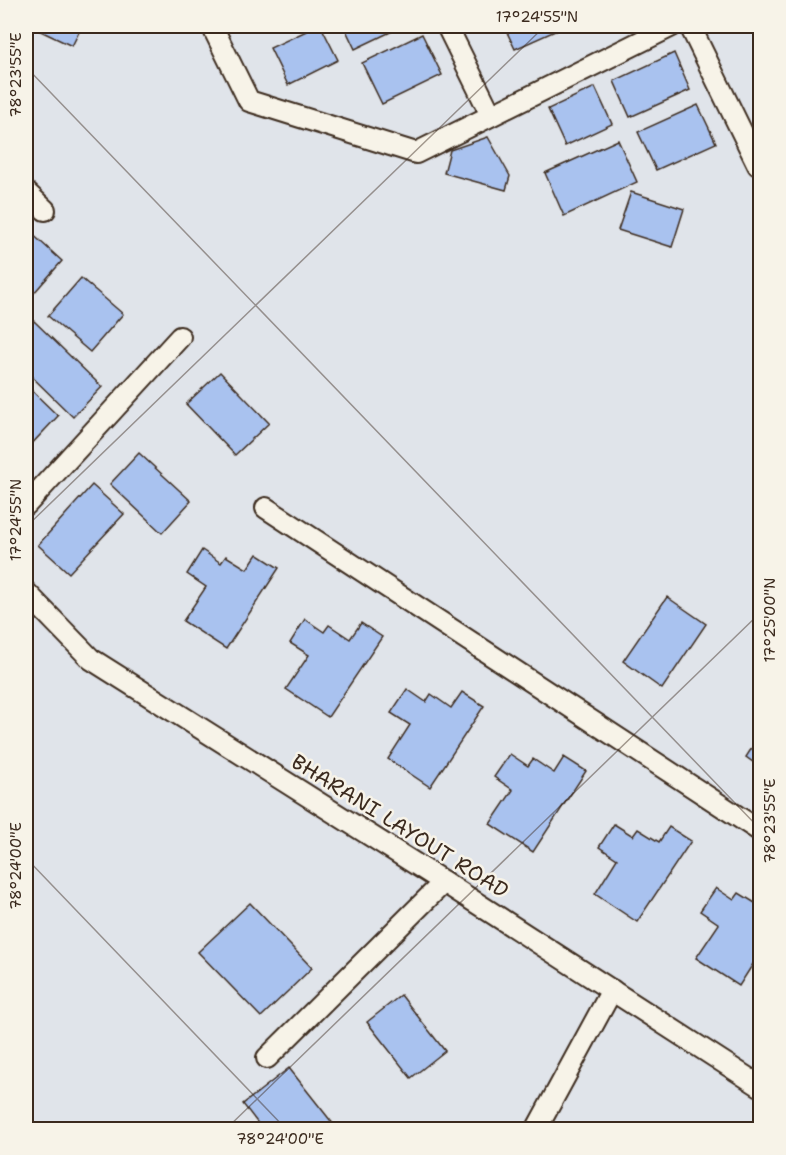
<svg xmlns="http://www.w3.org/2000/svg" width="786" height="1155" font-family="'Shantell Sans',sans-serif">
<rect width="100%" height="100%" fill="#e0e4ea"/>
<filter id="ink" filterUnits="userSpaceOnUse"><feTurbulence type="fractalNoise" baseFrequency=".0167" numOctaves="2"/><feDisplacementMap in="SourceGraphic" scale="12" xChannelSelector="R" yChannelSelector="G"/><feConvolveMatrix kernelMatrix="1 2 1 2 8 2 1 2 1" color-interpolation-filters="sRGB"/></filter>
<g filter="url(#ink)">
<g fill="#a9c2ef" stroke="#3b2a1e" stroke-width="1.5">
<path d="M 30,26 L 82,26 L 72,46 Z"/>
<path d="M 317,26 L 321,26 L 338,60 L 288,85 L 270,48 Z"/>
<path d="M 344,26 L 403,26 L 355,49 Z"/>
<path d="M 504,26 L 561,26 L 562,28 L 515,49 Z"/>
<path d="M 753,26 L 760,26 L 760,42 Z"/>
<path d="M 422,34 L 442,75 L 382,104 L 362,63 Z"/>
<path d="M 674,53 L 690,90 L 630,117 L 614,81 Z"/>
<path d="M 595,87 L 612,124 L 565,146 L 548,109 Z"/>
<path d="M 698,105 L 716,143 L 656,170 L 638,132 Z"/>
<path d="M 488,137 L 510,176 L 506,190 L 444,173 L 450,150 Z"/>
<path d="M 618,140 L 637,182 L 564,216 L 545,173 Z"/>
<path d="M 631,192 L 684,209 L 672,247 L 618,230 Z"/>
<path d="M 29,231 L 62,261 L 26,302 L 26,234 Z"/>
<path d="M 81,278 L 123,314 L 90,352 L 48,316 Z"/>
<path d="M 34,321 L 102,387 L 73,417 L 26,371 L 26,331 Z"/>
<path d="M 220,372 L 269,423 L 235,455 L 186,404 Z"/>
<path d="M 26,385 L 58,416 L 26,450 Z"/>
<path d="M 139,453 L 191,501 L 162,533 L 110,484 Z"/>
<path d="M 92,485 L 124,514 L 69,573 L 38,545 Z"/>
<path d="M 202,550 L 221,563 L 226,556 L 247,569 L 257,554 L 279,568 L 226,649 L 183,621 L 206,587 L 187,574 Z"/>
<path d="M 667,597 L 706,624 L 662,689 L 623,661 Z"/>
<path d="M 305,619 L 324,632 L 329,625 L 350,639 L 361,623 L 382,637 L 328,717 L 286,689 L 309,655 L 290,643 Z"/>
<path d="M 407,689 L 426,702 L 431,694 L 451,708 L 462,692 L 484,706 L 430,787 L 388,759 L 410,725 L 391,713 Z"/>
<path d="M 760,735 L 760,767 L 746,757 Z"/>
<path d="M 510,754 L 528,766 L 533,759 L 554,773 L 564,757 L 586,771 L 533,852 L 490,824 L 513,790 L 494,777 Z"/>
<path d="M 614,824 L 633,836 L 638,829 L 659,842 L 669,827 L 691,841 L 637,922 L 595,894 L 617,859 L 599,847 Z"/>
<path d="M 716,888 L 734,900 L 739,893 L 760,906 L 760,953 L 739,986 L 696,958 L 719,924 L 700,911 Z"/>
<path d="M 250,903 L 312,968 L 261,1017 L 198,952 Z"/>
<path d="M 401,995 L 445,1051 L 411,1078 L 367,1022 Z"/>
<path d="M 289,1068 L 338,1130 L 263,1130 L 243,1104 Z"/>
</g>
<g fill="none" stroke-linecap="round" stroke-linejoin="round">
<defs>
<g id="minor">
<path d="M 212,26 L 249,101 L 416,153 L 672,26"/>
<path d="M 447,26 L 491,115"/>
<path d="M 690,26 L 758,165"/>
<path d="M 26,192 L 45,210"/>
<path d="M 26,505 L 180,337"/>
<path d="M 266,508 L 760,831"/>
<path d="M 26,592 L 91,659 L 444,882 L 760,1086"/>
<path d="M 267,1058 L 444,882"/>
<path d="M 536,1130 L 612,990"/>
</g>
</defs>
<use href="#minor" stroke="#3b2a1e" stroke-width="24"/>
<use href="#minor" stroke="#f7f3e8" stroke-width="20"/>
</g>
</g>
<path fill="none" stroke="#3b2a1e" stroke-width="1.5" stroke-opacity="0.45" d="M 749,26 L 760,38M 26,67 L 760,829M 26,527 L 545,26M 26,858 L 287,1130M 225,1130 L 760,613"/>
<g text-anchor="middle" stroke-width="5" stroke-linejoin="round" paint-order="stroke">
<g font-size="21" fill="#3b2a1e" stroke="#f7f3e8">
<text transform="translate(400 826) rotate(32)" y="7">BHARANI LAYOUT ROAD</text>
</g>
</g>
<rect width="786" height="1155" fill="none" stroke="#f7f3e8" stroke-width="66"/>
<rect x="33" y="33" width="720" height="1089" fill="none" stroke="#3b2a1e" stroke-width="2"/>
<g font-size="15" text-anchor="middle" fill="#3b2a1e">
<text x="537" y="22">17°24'55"N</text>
<text transform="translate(16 75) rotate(-90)" y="5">78°23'55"E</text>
<text transform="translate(16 520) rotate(-90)" y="5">17°24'55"N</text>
<text transform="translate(770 620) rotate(-90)" y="5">17°25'00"N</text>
<text transform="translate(770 821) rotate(-90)" y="5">78°23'55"E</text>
<text transform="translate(16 866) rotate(-90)" y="5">78°24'00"E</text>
<text x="280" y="1144">78°24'00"E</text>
</g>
</svg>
